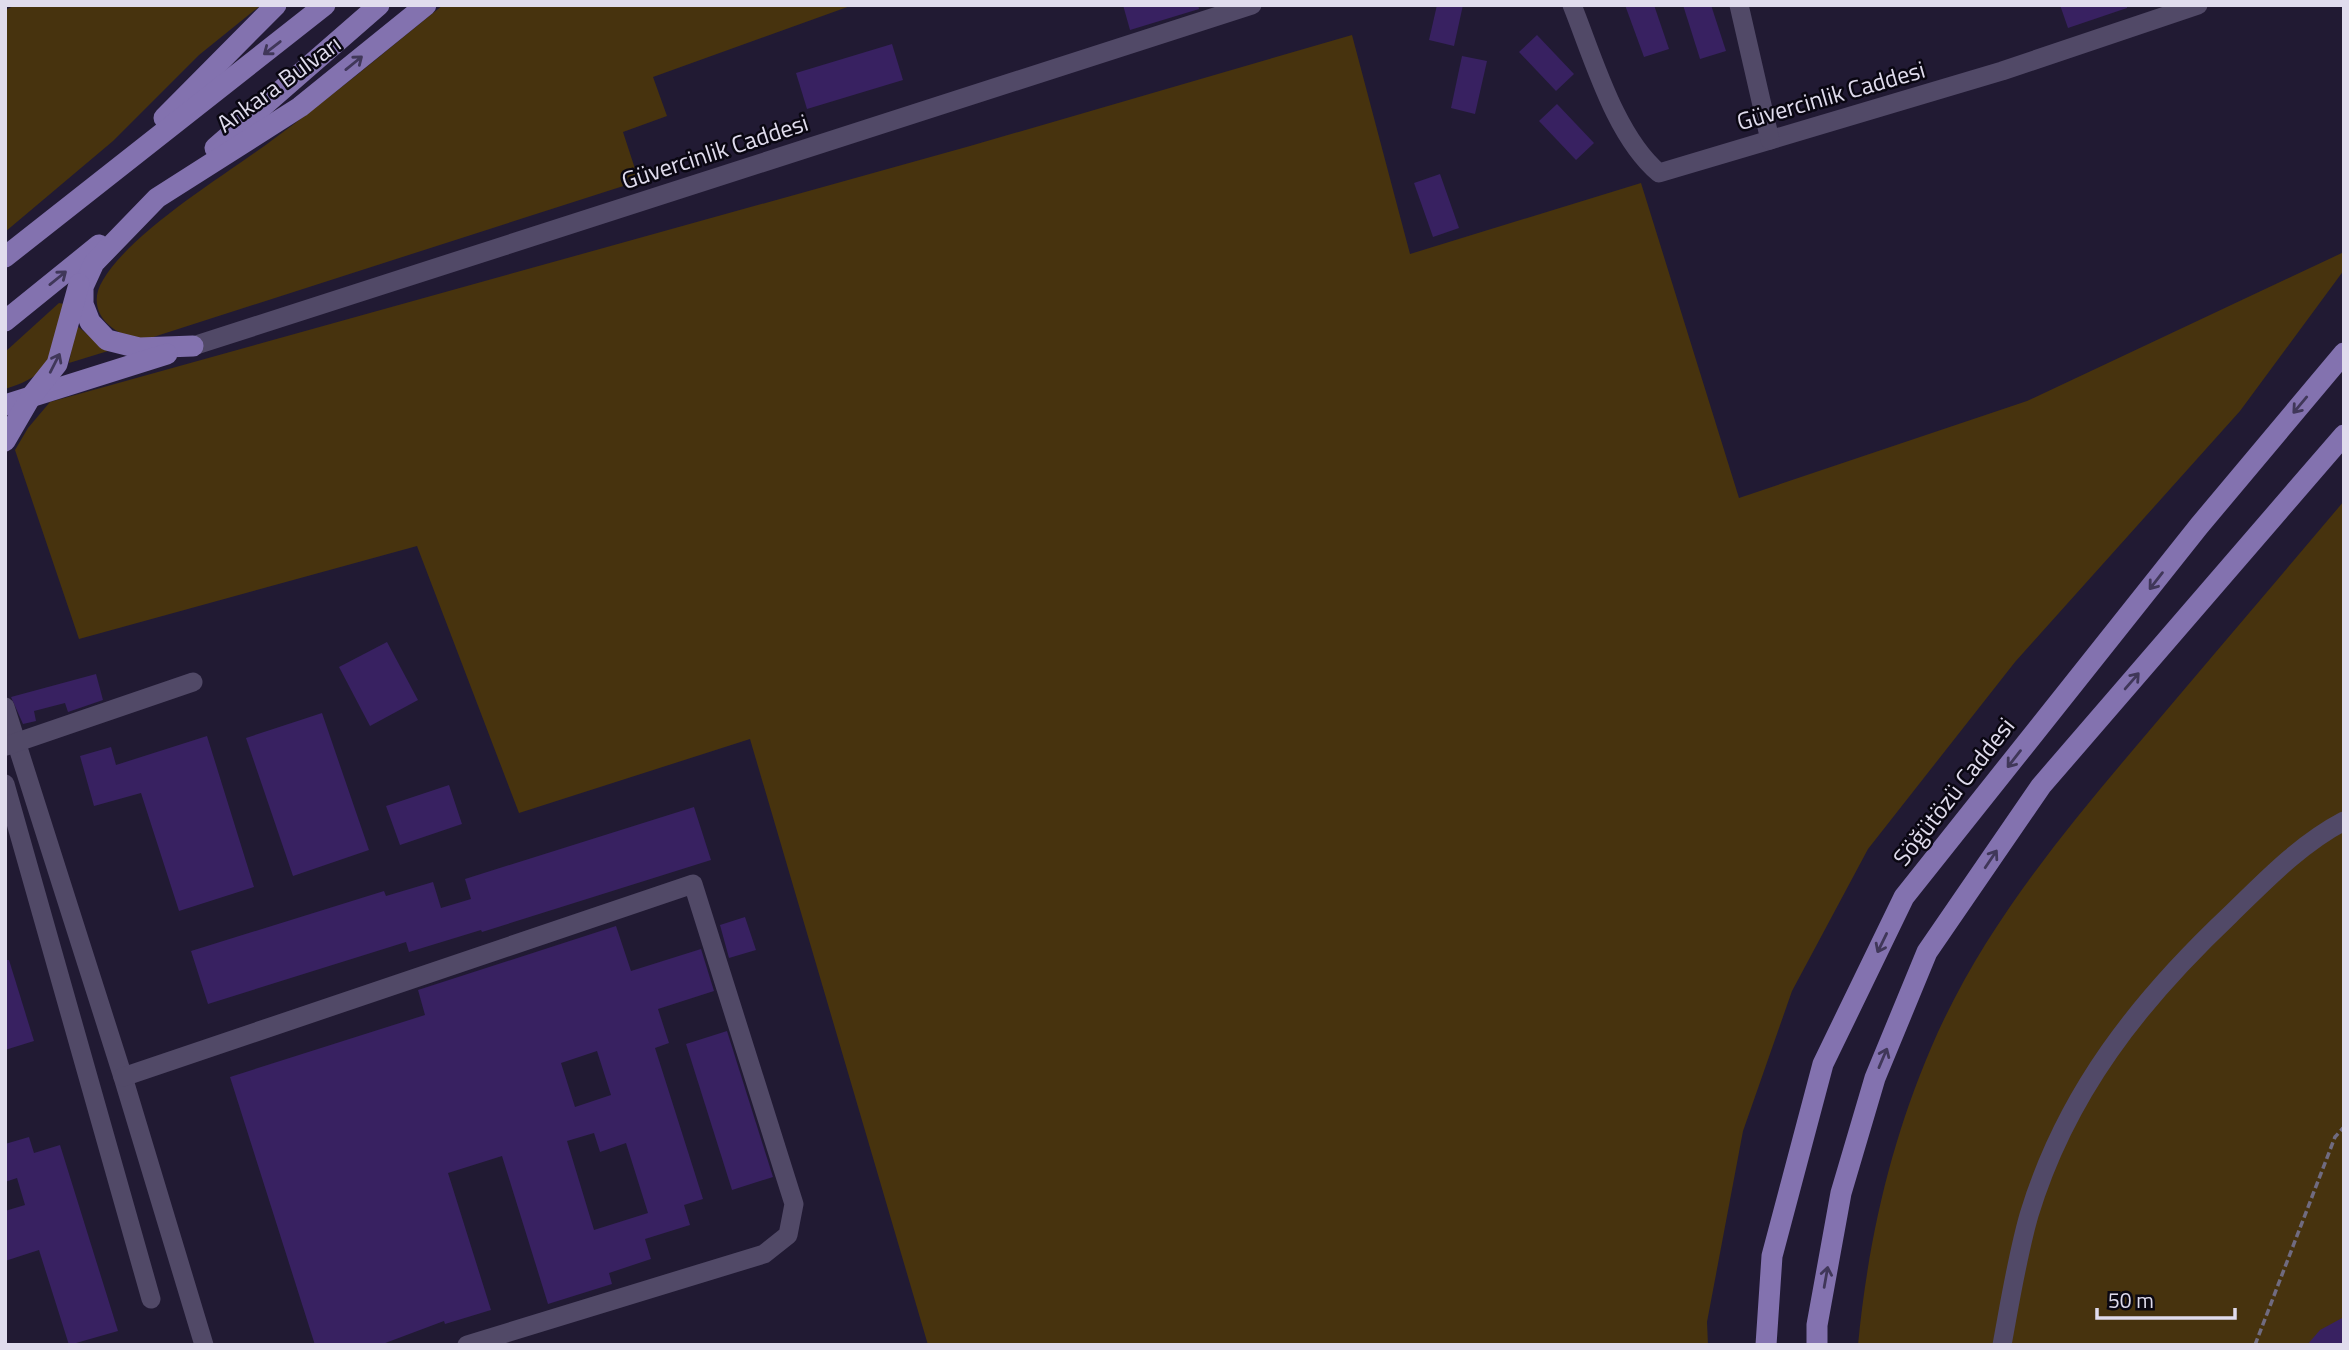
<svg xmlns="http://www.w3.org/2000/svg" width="2349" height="1350" font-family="'Titillium Web',sans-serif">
<rect width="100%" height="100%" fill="#211a33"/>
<g fill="#47330e">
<path d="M 16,5 L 261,5 L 199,55 L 113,141 L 5,232 L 5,10 Z"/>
<path d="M 443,5 L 853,5 L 653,77 L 667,116 L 623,132 L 639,181 L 144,340 C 114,337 83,312 103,280 C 132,231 224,176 271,141 C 330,98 386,51 443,5 Z"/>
<path d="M 1352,35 L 1410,254 L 1641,183 L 1739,498 L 2027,401 L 2344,252 L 2344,270 L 2240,411 L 2015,662 L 1868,849 L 1792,991 L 1743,1131 L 1707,1322 L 1708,1345 L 928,1345 L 750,739 L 519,813 L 417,546 L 79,639 L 15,450 L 28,428 L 50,402 L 970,146 Z"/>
<path d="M 59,303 L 64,304 C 53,351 57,374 5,389 L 5,352 Z"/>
<path d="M 76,325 L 108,351 L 69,363 Z"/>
<path d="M 2344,501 L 2344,1345 L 1858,1345 C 1868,1241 1890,1144 1931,1048 C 1982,928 2065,830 2149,731 C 2214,654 2279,578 2344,501 Z"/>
</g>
<g fill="#382161" fill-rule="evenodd">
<path d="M 1123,5 L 1198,5 L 1199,9 L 1130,30 Z"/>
<path d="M 1437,5 L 1463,5 L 1454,46 L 1429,40 Z"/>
<path d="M 1625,5 L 1654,5 L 1669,49 L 1644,57 Z"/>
<path d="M 1683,5 L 1711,5 L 1726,51 L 1700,59 Z"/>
<path d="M 2060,5 L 2127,5 L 2127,8 L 2068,28 Z"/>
<path d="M 1537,35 L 1574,74 L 1556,91 L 1519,52 Z"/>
<path d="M 892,44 L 903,80 L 807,109 L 796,73 Z"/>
<path d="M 1462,56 L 1487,61 L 1475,114 L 1451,108 Z"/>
<path d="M 1557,104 L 1594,143 L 1576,160 L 1539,121 Z"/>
<path d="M 1440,174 L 1459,228 L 1433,237 L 1414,183 Z"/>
<path d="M 387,642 L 418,700 L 370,726 L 339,667 Z"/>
<path d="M 96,674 L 103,700 L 68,712 L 65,703 L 34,711 L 36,721 L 23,724 L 11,697 Z"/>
<path d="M 322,713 L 369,850 L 293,876 L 246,738 Z"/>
<path d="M 207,736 L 254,887 L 179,911 L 141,793 L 94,806 L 80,756 L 111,747 L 116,765 Z"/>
<path d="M 449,785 L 462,824 L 400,845 L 386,806 Z"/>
<path d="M 694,807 L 711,860 L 482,932 L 481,930 L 409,952 L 406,942 L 208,1004 L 191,951 L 384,891 L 386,896 L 433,882 L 441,908 L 471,899 L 465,879 Z"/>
<path d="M 745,917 L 756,950 L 729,958 L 720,925 Z"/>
<path d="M 616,926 L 631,971 L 701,949 L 714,991 L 658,1009 L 669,1043 L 655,1048 L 703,1199 L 684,1205 L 690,1225 L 645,1239 L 651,1259 L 609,1273 L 612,1284 L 548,1304 L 502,1156 L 448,1173 L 491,1310 L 445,1324 L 444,1321 L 380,1345 L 315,1345 L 230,1077 L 425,1015 L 418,990 ZM 597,1051 L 611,1095 L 575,1107 L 561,1063 ZM 594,1133 L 600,1152 L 626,1143 L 648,1213 L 594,1230 L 567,1141 Z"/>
<path d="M 5,960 L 9,960 L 34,1041 L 5,1050 Z"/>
<path d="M 727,1031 L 773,1177 L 732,1190 L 686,1044 Z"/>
<path d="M 29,1137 L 34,1153 L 60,1145 L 118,1331 L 69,1345 L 39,1250 L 5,1261 L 5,1211 L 25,1205 L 17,1178 L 5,1182 L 5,1144 Z"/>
<path d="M 2344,1317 L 2344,1345 L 2307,1345 L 2320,1330 Z"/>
</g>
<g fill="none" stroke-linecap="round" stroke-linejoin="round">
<path stroke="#706b80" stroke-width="3.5" stroke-dasharray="7 3.5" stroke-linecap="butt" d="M 2255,1345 L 2335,1137 L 2344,1127"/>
<g stroke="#514967" stroke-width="19">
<path d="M 1572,5 C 1593,57 1615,136 1659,173 L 2002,71 L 2198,5"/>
<path d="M 1739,5 L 1770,140"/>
<path d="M 193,346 L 1252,5"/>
<path d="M 5,707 L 123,1077 L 204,1345"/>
<path d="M 6,746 L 193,682"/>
<path d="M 5,784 L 151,1299"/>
<path d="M 123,1077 L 693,884 L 794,1204 L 788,1235 L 764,1254 L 467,1345"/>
<path d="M 2002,1345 C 2010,1302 2017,1257 2029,1215 C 2066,1093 2139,1001 2230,915 C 2265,881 2300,844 2344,821"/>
</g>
<g stroke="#8372af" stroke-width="21">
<path d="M 164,118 L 276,5"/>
<path d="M 215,148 L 379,5"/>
<path d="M 5,257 L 325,5"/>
<path d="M 5,321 L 99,245"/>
<path d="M 193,346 L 139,348 L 107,340 L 90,322 L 83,304 L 83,287 L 94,263 L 157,198 L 300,107 L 426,5"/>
<path d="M 5,405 L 167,354"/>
<path d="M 5,441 L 30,398 L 57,364 L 79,284"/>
<path d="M 1766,1345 L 1772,1256 L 1823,1064 L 1904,897 L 2199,526 L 2344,353"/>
<path d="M 1817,1345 L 1817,1325 L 1841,1193 L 1875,1078 L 1927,952 L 2041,786 L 2344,435"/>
</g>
</g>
<defs><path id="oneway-shaft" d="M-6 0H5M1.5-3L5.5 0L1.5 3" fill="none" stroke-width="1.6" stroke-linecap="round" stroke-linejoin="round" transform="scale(1.75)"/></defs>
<g stroke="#403759">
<use href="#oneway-shaft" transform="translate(272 48) rotate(142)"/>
<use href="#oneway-shaft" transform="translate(354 63) rotate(-39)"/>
<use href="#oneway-shaft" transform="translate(58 278) rotate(-39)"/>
<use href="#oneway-shaft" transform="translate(55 363) rotate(-63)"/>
<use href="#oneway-shaft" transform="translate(2300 405) rotate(130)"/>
<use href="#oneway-shaft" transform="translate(2156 581) rotate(128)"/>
<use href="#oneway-shaft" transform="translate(2132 681) rotate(-49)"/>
<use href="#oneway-shaft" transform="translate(2014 759) rotate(128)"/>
<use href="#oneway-shaft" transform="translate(1991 859) rotate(-56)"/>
<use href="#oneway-shaft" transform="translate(1882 943) rotate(116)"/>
<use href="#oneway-shaft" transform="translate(1883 1058) rotate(-67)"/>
<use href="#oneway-shaft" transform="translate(1826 1277) rotate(-80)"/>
</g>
<g text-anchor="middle" stroke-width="5" stroke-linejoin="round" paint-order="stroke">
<g font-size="24" fill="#e0dced" stroke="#0a0712">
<text transform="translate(279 84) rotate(-36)" y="8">Ankara Bulvarı</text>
<text transform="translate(1831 96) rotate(-16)" y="8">Güvercinlik Caddesi</text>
<text transform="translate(715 152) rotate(-18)" y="8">Güvercinlik Caddesi</text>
<text transform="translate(1954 792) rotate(-52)" y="8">Söğütözü Caddesi</text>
</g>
</g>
<rect width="2349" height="1350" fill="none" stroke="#e0dced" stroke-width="14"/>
<path d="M2097 1308v10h138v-10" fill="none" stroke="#e0dced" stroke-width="3.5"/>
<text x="2108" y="1308" font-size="21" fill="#e0dced" stroke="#0a0712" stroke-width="5" paint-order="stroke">50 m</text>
</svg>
